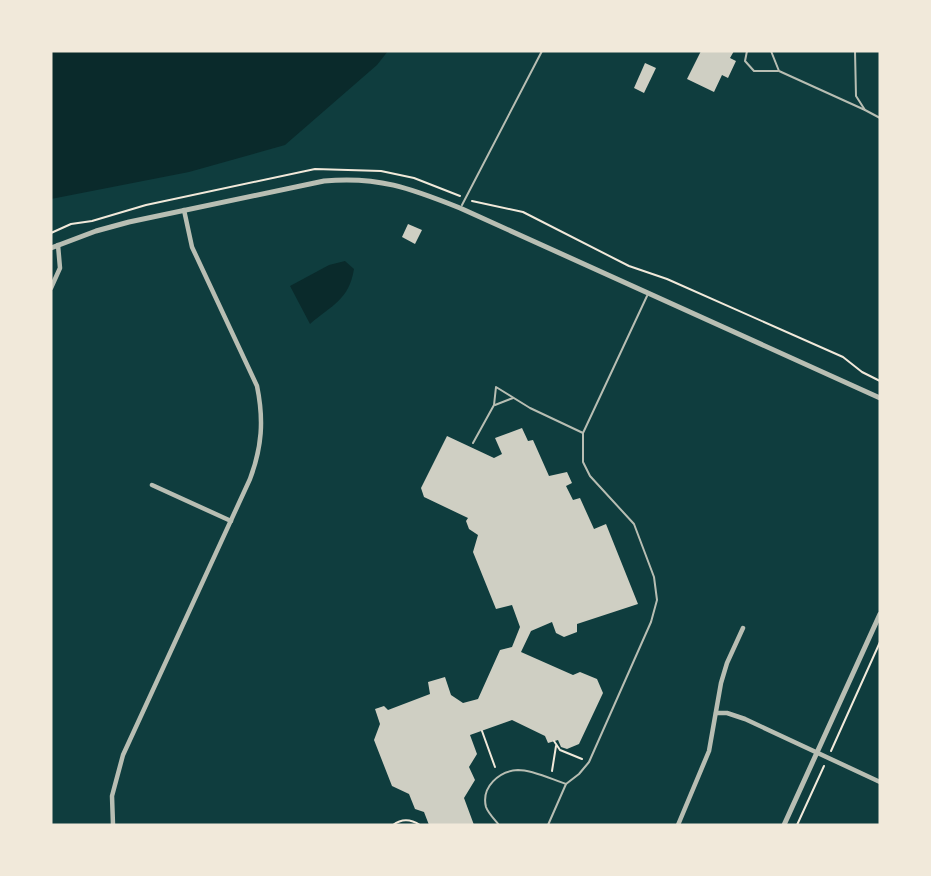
<svg xmlns="http://www.w3.org/2000/svg" width="931" height="876" font-family="Arial,sans-serif">
<rect width="100%" height="100%" fill="#0f3d3e"/>
<g fill="#0a2a2b">
<path d="M 51,51 L 388,51 L 377,65 L 285,145 L 189,172 L 51,199 Z"/>
<path d="M 345,261 L 354,269 C 349,300 332,305 310,324 L 290,286 L 329,265 Z"/>
</g>
<g fill="#cfcfc3">
<path d="M 701,51 L 734,51 L 730,58 L 736,61 L 728,78 L 722,75 L 714,92 L 687,79 Z"/>
<path d="M 645,63 L 656,68 L 644,93 L 634,88 Z"/>
<path d="M 408,224 L 422,230 L 415,244 L 402,237 Z"/>
<path d="M 522,428 L 528,441 L 533,440 L 549,476 L 567,472 L 572,483 L 566,486 L 573,500 L 580,498 L 594,529 L 606,524 L 638,604 L 577,624 L 577,632 L 564,637 L 556,633 L 552,622 L 531,631 L 521,652 L 573,675 L 580,672 L 597,679 L 603,693 L 579,744 L 567,749 L 561,747 L 558,740 L 548,743 L 545,736 L 512,720 L 470,735 L 477,754 L 469,767 L 475,780 L 464,798 L 474,825 L 429,825 L 424,812 L 415,809 L 409,794 L 392,786 L 374,740 L 380,724 L 375,709 L 384,706 L 388,710 L 430,694 L 428,682 L 445,677 L 451,695 L 463,703 L 478,699 L 500,650 L 512,647 L 520,627 L 512,605 L 496,609 L 473,552 L 478,535 L 469,529 L 466,521 L 468,518 L 424,497 L 421,488 L 447,436 L 494,458 L 502,454 L 495,438 Z"/>
</g>
<g fill="none" stroke-linecap="round" stroke-linejoin="round">
<g stroke="#f1e9da" stroke-width="2">
<path d="M 472,201 L 523,212 L 629,266 L 667,279 L 843,357 L 862,372 L 880,381"/>
<path d="M 51,233 L 71,224 L 92,221 L 146,205 L 315,169 L 381,171 L 414,178 L 460,196"/>
<path d="M 482,731 L 495,767"/>
<path d="M 554,741 L 560,750 L 582,759"/>
<path d="M 831,751 L 880,642"/>
<path d="M 552,771 L 556,746"/>
<path d="M 393,825 C 402,818 411,819 420,825"/>
<path d="M 797,825 L 824,766"/>
</g>
<g stroke="#b8beb3" stroke-width="2">
<path d="M 747,51 L 745,61 L 754,71 L 778,71"/>
<path d="M 771,51 L 779,71 L 865,110"/>
<path d="M 855,51 L 856,96 L 865,110 L 880,118"/>
<path d="M 462,205 L 542,51"/>
<path d="M 495,405 L 513,398"/>
<path d="M 473,443 L 494,405 L 496,387 L 530,408 L 583,433"/>
<path d="M 566,784 L 579,774 L 589,762 L 651,622 L 657,600 L 654,577 L 634,524 L 590,476 L 583,462 L 583,433 L 647,296"/>
<path d="M 499,825 C 495,820 488,813 486,807 C 481,787 499,771 518,770 C 533,770 551,779 566,784 L 548,825"/>
</g>
<g stroke="#b8beb3" stroke-width="4.5">
<path d="M 51,288 L 60,268 L 58,245"/>
<path d="M 152,485 L 231,521"/>
<path d="M 716,713 L 727,713 L 745,719 L 880,782"/>
<path d="M 113,825 L 112,796 L 123,755 L 250,479 C 262,447 264,420 257,386 L 192,247 L 184,210"/>
<path d="M 678,825 L 709,751 L 721,683 L 727,663 L 743,628"/>
</g>
<g stroke="#b8beb3" stroke-width="5">
<path d="M 51,248 L 96,231 L 129,222 L 324,181 C 378,176 410,188 460,208 L 880,398"/>
<path d="M 784,825 L 880,614"/>
</g>
</g>
<rect width="931" height="876" fill="none" stroke="#f1e9da" stroke-width="105"/>
</svg>
